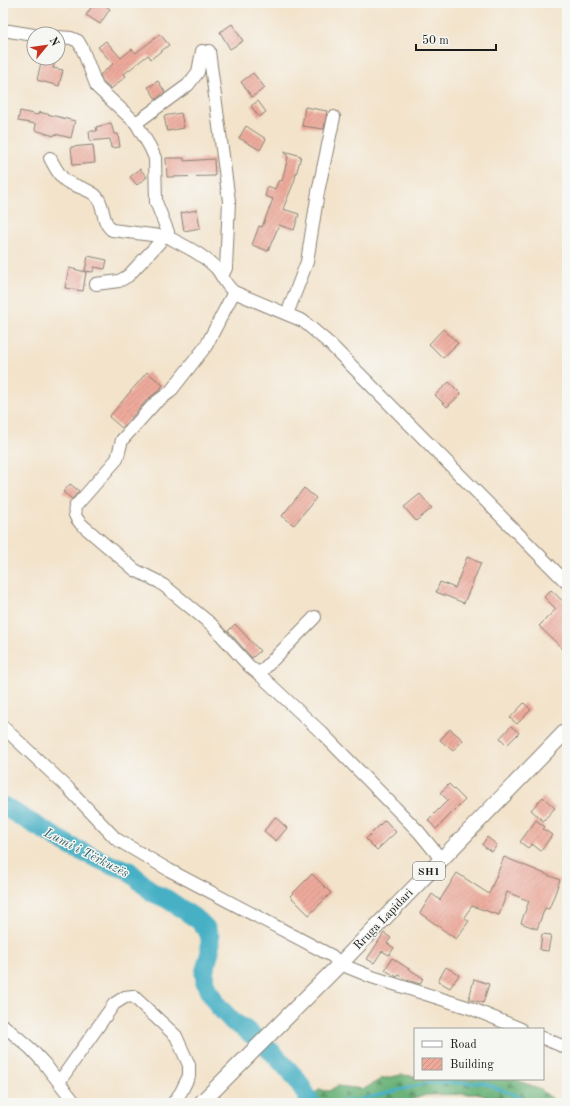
<svg xmlns="http://www.w3.org/2000/svg" width="570" height="1106" font-family="'Old Standard TT',serif">
<defs>
<pattern id="forest-firs" width="22" height="20" patternUnits="userSpaceOnUse"><rect width="22" height="20" fill="#6cb37a"/><path d="M5 1l3.5 6h-7zM16 11l3.5 6h-7z" fill="#589163"/></pattern>
<pattern id="building-hatch" width="6" height="6" patternUnits="userSpaceOnUse"><rect width="6" height="6" fill="#edaa9b"/><path d="M-1 1l2-2M0 6l6-6M5 7l2-2" fill="none" stroke="#cb9285"/></pattern>
</defs>
<rect width="100%" height="100%" fill="#f6f6f2"/>
<filter id="ink" filterUnits="userSpaceOnUse"><feTurbulence type="fractalNoise" baseFrequency=".025" numOctaves="2"/><feDisplacementMap in="SourceGraphic" scale="8" xChannelSelector="R" yChannelSelector="G"/><feConvolveMatrix kernelMatrix="1 2 1 2 8 2 1 2 1" color-interpolation-filters="sRGB"/></filter>
<filter id="wash" filterUnits="userSpaceOnUse"><feTurbulence type="fractalNoise" baseFrequency=".012" numOctaves="4" result="noise"/><feDisplacementMap in="SourceGraphic" scale="16" xChannelSelector="R" yChannelSelector="G"/><feGaussianBlur stdDeviation="0.9" result="paint"/><feColorMatrix in="noise" values="0 0 0 0 0 0 0 0 0 0 0 0 0 0 0 0 0 1.4 0 .05"/><feComposite in="paint" operator="in"/></filter>
<g filter="url(#wash)">
<rect width="100%" height="100%" fill="#f3e3cb"/>
<path fill="url(#forest-firs)" stroke="#44684b" d="M 401,1075 L 415,1076 L 415,1079 L 515,1079 L 541,1090 L 558,1103 L 503,1103 L 479,1094 L 462,1094 L 426,1095 L 402,1103 L 303,1103 L 319,1090 L 329,1091 L 337,1086 L 364,1089 L 381,1079 Z"/>
<g fill="none" stroke-linecap="round" stroke-linejoin="round">
<path stroke="#46b0c5" stroke-width="3" d="M 317,1103 L 358,1100 L 428,1083 L 484,1083 L 535,1103"/>
<path stroke="#46b0c5" stroke-width="19" d="M 3,806 L 72,847 L 109,864 L 128,870 L 153,893 L 167,899 L 198,920 L 206,928 L 210,937 L 210,952 L 204,973 L 205,982 L 208,990 L 219,1007 L 233,1022 L 245,1029 L 272,1052 L 296,1078 L 311,1103"/>
</g>
<g id="blocks">
<g fill="url(#building-hatch)">
<path d="M 94,3 L 102,3 L 110,9 L 100,24 L 86,15 Z"/>
<path d="M 232,24 L 243,41 L 230,49 L 220,32 Z"/>
<path d="M 160,34 L 169,45 L 151,59 L 148,55 L 124,74 L 126,76 L 111,89 L 106,85 L 103,81 L 100,75 L 113,64 L 98,47 L 106,41 L 121,58 L 132,49 L 136,53 Z"/>
<path d="M 42,58 L 55,60 L 53,68 L 63,70 L 59,86 L 37,80 Z"/>
<path d="M 253,73 L 265,88 L 252,97 L 241,82 Z"/>
<path d="M 158,81 L 165,92 L 156,99 L 148,87 Z"/>
<path d="M 258,101 L 266,112 L 259,117 L 251,106 Z"/>
<path d="M 305,107 L 327,111 L 324,129 L 302,126 Z"/>
<path d="M 20,111 L 38,115 L 39,112 L 75,121 L 71,138 L 55,134 L 54,136 L 35,130 L 36,124 L 18,121 Z"/>
<path d="M 181,113 L 184,128 L 167,131 L 164,116 Z"/>
<path d="M 111,123 L 114,134 L 118,134 L 120,147 L 111,148 L 110,139 L 90,141 L 89,131 L 97,131 L 96,127 Z"/>
<path d="M 246,126 L 266,139 L 260,150 L 239,138 Z"/>
<path d="M 93,145 L 95,163 L 73,165 L 71,147 Z"/>
<path d="M 284,151 L 301,156 L 294,182 L 283,209 L 299,214 L 294,230 L 279,225 L 268,251 L 252,245 L 259,226 L 262,227 L 273,199 L 265,196 L 268,186 L 275,189 L 279,180 L 282,181 L 288,157 Z"/>
<path d="M 166,158 L 184,158 L 184,161 L 214,159 L 215,176 L 167,177 Z"/>
<path d="M 140,169 L 147,177 L 137,185 L 130,177 Z"/>
<path d="M 197,210 L 200,228 L 184,231 L 181,213 Z"/>
<path d="M 88,256 L 107,260 L 105,269 L 94,267 L 93,272 L 85,271 Z"/>
<path d="M 69,268 L 86,272 L 83,291 L 65,288 Z"/>
<path d="M 443,329 L 458,343 L 443,358 L 429,344 Z"/>
<path d="M 147,372 L 163,385 L 157,392 L 149,398 L 122,428 L 109,417 Z"/>
<path d="M 449,382 L 461,394 L 447,407 L 435,395 Z"/>
<path d="M 70,484 L 79,491 L 72,499 L 63,492 Z"/>
<path d="M 304,488 L 316,498 L 294,525 L 282,516 Z"/>
<path d="M 420,494 L 432,508 L 416,521 L 404,507 Z"/>
<path d="M 467,557 L 481,563 L 464,603 L 436,592 L 440,582 L 455,588 Z"/>
<path d="M 551,590 L 567,605 L 567,653 L 539,626 L 556,609 L 544,597 Z"/>
<path d="M 235,624 L 260,651 L 252,658 L 228,631 Z"/>
<path d="M 524,703 L 531,710 L 517,724 L 510,718 Z"/>
<path d="M 511,726 L 519,733 L 507,745 L 500,738 Z"/>
<path d="M 450,729 L 463,740 L 453,751 L 440,740 Z"/>
<path d="M 449,784 L 465,800 L 436,829 L 428,820 L 448,800 L 440,793 Z"/>
<path d="M 543,797 L 555,808 L 543,821 L 531,810 Z"/>
<path d="M 275,817 L 287,828 L 276,841 L 264,831 Z"/>
<path d="M 385,820 L 396,832 L 377,850 L 366,839 Z"/>
<path d="M 536,820 L 545,827 L 543,829 L 552,835 L 541,851 L 532,844 L 528,848 L 520,842 Z"/>
<path d="M 487,837 L 497,845 L 492,852 L 482,845 Z"/>
<path d="M 504,857 L 560,880 L 549,909 L 545,908 L 537,929 L 521,923 L 529,901 L 507,892 L 499,915 L 472,906 L 464,917 L 469,921 L 456,939 L 420,913 L 432,894 L 440,900 L 457,873 L 489,894 Z"/>
<path d="M 312,874 L 331,893 L 309,915 L 290,896 Z"/>
<path d="M 384,933 L 391,938 L 387,943 L 394,948 L 389,955 L 382,951 L 374,963 L 367,959 Z"/>
<path d="M 542,934 L 551,935 L 548,951 L 540,950 Z"/>
<path d="M 392,958 L 423,978 L 420,984 L 407,980 L 399,975 L 397,977 L 385,970 Z"/>
<path d="M 446,967 L 459,975 L 450,988 L 438,981 Z"/>
<path d="M 474,979 L 489,984 L 483,1003 L 469,999 Z"/>
</g>
</g>
</g>
<g filter="url(#ink)">
<use href="#blocks" fill-opacity="0" stroke="#888074" stroke-width="1"/>
<g fill="none" stroke-linecap="round" stroke-linejoin="round">
<defs>
<g id="minor">
<path d="M 3,30 L 34,35"/>
<path d="M 58,37 L 71,38 L 78,41 L 82,48 L 97,87 L 136,123 L 150,147 L 155,158 L 156,202 L 168,232 L 168,237 C 185,246 204,255 217,269 C 223,277 226,286 234,292 L 303,321 L 330,344 L 567,583"/>
<path d="M 209,51 L 229,201 L 226,268 L 222,276"/>
<path d="M 136,123 L 188,85 L 198,72 L 202,51"/>
<path d="M 50,158 C 54,165 58,175 66,181 C 75,187 89,188 97,197 C 105,206 101,222 112,230 L 168,237"/>
<path d="M 96,284 L 119,281 L 128,276 L 159,243 L 161,236"/>
<path d="M 234,292 L 206,346 L 170,392 L 155,403 L 122,440 L 117,459 L 75,507 C 73,515 77,519 81,524 L 135,570 L 159,582 L 167,588 L 212,625 L 249,666 L 259,674 L 322,733 L 419,832 L 441,859"/>
<path d="M 287,314 L 307,262 L 318,192 L 334,117"/>
<path d="M 259,674 L 315,617"/>
<path d="M 3,727 L 68,788 L 116,839 L 169,870 L 332,956 L 340,964 L 372,977 L 470,1008 L 521,1029"/>
<path d="M 3,1025 L 30,1048 L 44,1063 L 75,1103"/>
<path d="M 543,1038 L 567,1048"/>
<path d="M 59,1082 L 114,1004 L 125,997 L 133,996 L 176,1036 L 189,1065 L 189,1076 L 181,1092 L 173,1103"/>
</g>
<path id="major" d="M 201,1103 L 340,964 L 567,730"/>
</defs>
<use href="#minor" stroke="#888074" stroke-width="14"/>
<use href="#major" stroke="#888074" stroke-width="17"/>
<use href="#minor" stroke="#fff" stroke-width="12"/>
<use href="#major" stroke="#fff" stroke-width="15"/>
</g>
</g>
<g text-anchor="middle" stroke-width="3" stroke-linejoin="round" paint-order="stroke">
<rect fill="#f6f6f2" stroke="#5d5d5c" stroke-width="1" x="413" y="862" width="32" height="18" rx="3"/>
<g font-size="11" font-weight="bold" fill="#1c1c1c">
<text x="429" y="875">SH1</text>
</g>
<g font-size="12" fill="#1c1c1c" stroke="#f6f6f2">
<text transform="translate(383 919) rotate(-46)" y="4">Rruga Lapidari</text>
</g>
<g font-size="13" font-style="italic" fill="#2f5f68" stroke="#f6f6f2">
<text transform="translate(87 852) rotate(27)" y="5">Lumi i Tërkuzës</text>
</g>
</g>
<rect width="570" height="1106" fill="none" stroke="#f6f6f2" stroke-width="16"/>
<rect x="414" y="1028" width="130" height="52" fill="#f6f6f2" stroke="#9f9f9c"/>
<rect x="422" y="1041" width="20" height="6" fill="#ffffff" stroke="#9f9f9c"/>
<text x="450" y="1048" font-size="12" fill="#1c1c1c">Road</text>
<rect x="422" y="1058" width="20" height="12" fill="url(#building-hatch)" stroke="#9f9f9c"/>
<text x="450" y="1068" font-size="12" fill="#1c1c1c">Building</text>
<g transform="translate(46 46) rotate(61)"><circle r="19" fill="#f6f6f2" stroke="#9f9f9c"/>
<path d="M0-3L7 15L0 10L-7 15Z" fill="#c8321e"/>
<text y="-6" font-size="11" font-weight="bold" text-anchor="middle" fill="#1c1c1c">N</text>
</g>
<path d="M416 44v6h80v-6" fill="none" stroke="#1c1c1c" stroke-width="2"/>
<text x="422" y="44" font-size="12" fill="#1c1c1c" stroke="#f6f6f2" stroke-width="3" paint-order="stroke">50 m</text>
</svg>
